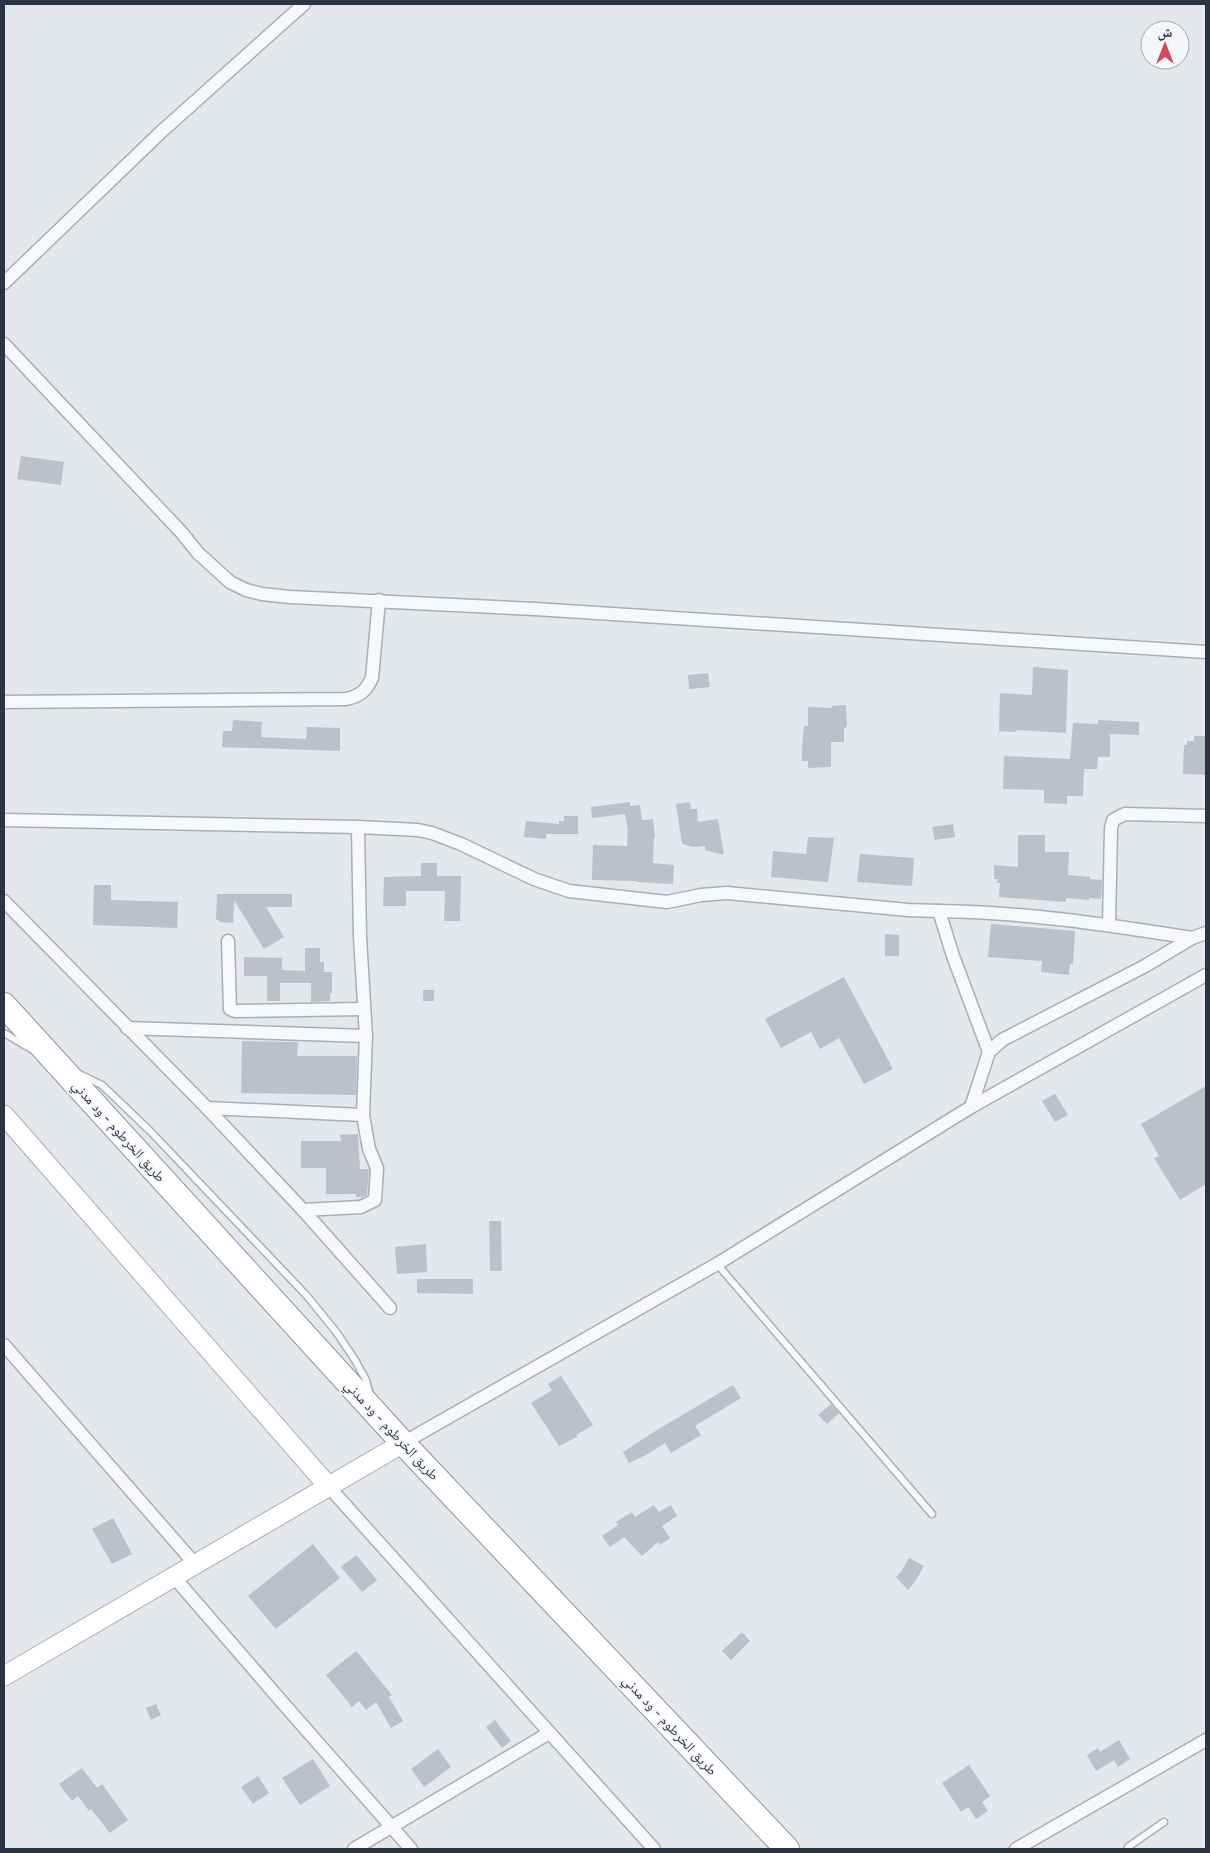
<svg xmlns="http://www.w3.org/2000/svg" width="1210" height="1853" font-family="Figtree,'Noto Naskh Arabic',sans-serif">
<rect width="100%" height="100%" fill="#e4e7ec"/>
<g fill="#bbc0ca">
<path d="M 21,456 L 64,462 L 61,485 L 17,479 Z"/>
<path d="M 1033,667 L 1068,670 L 1066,733 L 1016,730 L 1016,732 L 999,731 L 1000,693 L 1032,695 Z"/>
<path d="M 708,673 L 710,687 L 689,689 L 688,675 Z"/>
<path d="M 846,705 L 847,726 L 844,729 L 844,742 L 831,742 L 831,767 L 808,768 L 808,761 L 802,761 L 802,749 L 804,726 L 808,726 L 808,707 L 832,708 L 832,706 Z"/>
<path d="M 233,720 L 262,722 L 261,737 L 306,739 L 307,727 L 340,728 L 340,751 L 222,747 L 223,731 L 232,731 Z"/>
<path d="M 1098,720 L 1139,722 L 1139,735 L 1110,734 L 1110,757 L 1098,757 L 1097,769 L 1084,769 L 1083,796 L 1067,796 L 1067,804 L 1044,803 L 1044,790 L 1003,789 L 1004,756 L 1070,759 L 1073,723 L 1098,724 Z"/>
<path d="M 1194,736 L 1206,736 L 1206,775 L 1183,774 L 1184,745 L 1187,745 L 1187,741 L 1194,741 Z"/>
<path d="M 630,802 L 630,806 L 640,805 L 642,820 L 653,819 L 655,837 L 654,837 L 653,863 L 674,865 L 673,884 L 637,882 L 637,881 L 592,880 L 593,845 L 627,846 L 628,830 L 625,814 L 592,818 L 591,807 Z"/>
<path d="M 690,802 L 691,809 L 697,809 L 698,822 L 718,819 L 724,855 L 705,850 L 705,846 L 693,847 L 682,844 L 676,804 Z"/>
<path d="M 564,816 L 578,816 L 578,834 L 546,834 L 546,839 L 524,837 L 526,821 L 559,824 L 559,821 L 564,821 Z"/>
<path d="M 953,824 L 955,837 L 935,840 L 932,827 Z"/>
<path d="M 1018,835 L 1045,835 L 1045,852 L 1069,852 L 1068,875 L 1090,877 L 1090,879 L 1102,880 L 1101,899 L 1089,898 L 1089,900 L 1066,898 L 1066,902 L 999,897 L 1000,883 L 997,883 L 998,879 L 994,879 L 994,865 L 1018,867 Z"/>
<path d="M 808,837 L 834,838 L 828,882 L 771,877 L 773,851 L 806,854 Z"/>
<path d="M 860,854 L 914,858 L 912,886 L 857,882 Z"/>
<path d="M 421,863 L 437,863 L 437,876 L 461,876 L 460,921 L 444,921 L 445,891 L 406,891 L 406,906 L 383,906 L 384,877 L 421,876 Z"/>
<path d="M 94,885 L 111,885 L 111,900 L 178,902 L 177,928 L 93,925 Z"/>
<path d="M 217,894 L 292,894 L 292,907 L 266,907 L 284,937 L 264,949 L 234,900 L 233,923 L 219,922 L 219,920 L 216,920 Z"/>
<path d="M 991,924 L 1075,931 L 1073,964 L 1070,964 L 1069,975 L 1041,972 L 1042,961 L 988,957 Z"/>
<path d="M 885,934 L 899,935 L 899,956 L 885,956 Z"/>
<path d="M 305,948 L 320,948 L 320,962 L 324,962 L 324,972 L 332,972 L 332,993 L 330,993 L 330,1001 L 311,1002 L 311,983 L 280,983 L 280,1001 L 267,1001 L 267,976 L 244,976 L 244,957 L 282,958 L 282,970 L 305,971 Z"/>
<path d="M 844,977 L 893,1069 L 864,1084 L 839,1038 L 820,1049 L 811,1032 L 781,1048 L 765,1019 Z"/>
<rect x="423" y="990" width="11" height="11"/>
<path d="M 242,1041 L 298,1042 L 297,1056 L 357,1056 L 356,1095 L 241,1093 Z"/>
<path d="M 1206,1086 L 1206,1184 L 1180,1200 L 1154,1158 L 1159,1156 L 1141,1124 Z"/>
<path d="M 1055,1094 L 1068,1115 L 1055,1122 L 1042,1101 Z"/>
<path d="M 358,1134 L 360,1169 L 369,1169 L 367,1195 L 362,1197 L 356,1197 L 356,1194 L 326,1194 L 326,1168 L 301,1168 L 301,1141 L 341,1141 L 340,1135 Z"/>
<path d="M 489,1221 L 501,1221 L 502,1271 L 490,1271 Z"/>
<path d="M 426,1244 L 427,1272 L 397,1274 L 395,1247 Z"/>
<path d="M 417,1279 L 473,1279 L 473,1294 L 417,1293 Z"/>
<path d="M 561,1376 L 593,1425 L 576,1435 L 577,1437 L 559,1446 L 531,1403 L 552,1390 L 548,1384 Z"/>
<path d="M 733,1385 L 741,1398 L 695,1426 L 701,1435 L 671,1453 L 665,1443 L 646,1455 L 629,1463 L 623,1452 L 657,1430 Z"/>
<path d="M 831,1404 L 839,1413 L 827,1424 L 818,1415 Z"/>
<path d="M 654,1505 L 659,1512 L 671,1505 L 677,1516 L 662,1526 L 670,1538 L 660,1545 L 658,1542 L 642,1556 L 624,1537 L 610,1547 L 602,1536 L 618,1525 L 616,1522 L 632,1512 L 635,1517 Z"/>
<path d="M 113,1518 L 132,1554 L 112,1564 L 92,1529 Z"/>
<path d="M 313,1544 L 340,1578 L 276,1629 L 248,1596 Z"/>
<path d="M 356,1555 L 377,1580 L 362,1592 L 341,1567 Z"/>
<path d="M 909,1558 L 924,1566 L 916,1580 L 908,1590 L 896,1577 L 901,1572 Z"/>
<path d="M 742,1632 L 750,1641 L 731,1660 L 722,1651 Z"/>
<path d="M 356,1651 L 392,1695 L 389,1697 L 403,1721 L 391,1728 L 376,1702 L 366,1710 L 359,1701 L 352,1707 L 326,1675 Z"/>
<path d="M 156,1704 L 161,1715 L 151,1720 L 146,1708 Z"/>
<path d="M 495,1720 L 511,1741 L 502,1748 L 486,1727 Z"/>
<path d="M 1119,1740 L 1130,1759 L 1118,1767 L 1114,1760 L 1096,1771 L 1087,1755 L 1098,1748 L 1100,1752 Z"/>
<path d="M 438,1749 L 451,1767 L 424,1787 L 411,1769 Z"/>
<path d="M 313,1759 L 330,1786 L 300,1805 L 282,1778 Z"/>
<path d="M 969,1765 L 990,1796 L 982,1802 L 988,1811 L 976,1819 L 968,1807 L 961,1812 L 942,1783 Z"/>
<path d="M 82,1768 L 97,1788 L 102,1784 L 128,1820 L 110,1833 L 91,1809 L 89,1811 L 78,1796 L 72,1801 L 59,1784 Z"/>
<path d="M 258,1776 L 269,1793 L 253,1804 L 241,1787 Z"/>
</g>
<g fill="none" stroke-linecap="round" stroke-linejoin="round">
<defs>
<g id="lane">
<path d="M 4,1033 L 31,1049"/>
<path d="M 79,1074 L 102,1085 L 150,1131 L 307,1296 L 337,1333 L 355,1360 L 366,1380 L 370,1395"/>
<path d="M 717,1264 L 932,1514"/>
<path d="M 1128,1849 L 1128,1847 L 1164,1822"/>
</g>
<g id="street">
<path d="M 4,283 L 161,132 L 304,4"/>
<path d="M 4,344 L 182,533 L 198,553 L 230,582 L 246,590 L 262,594 L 290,597 L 535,609 L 1206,652"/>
<path d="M 4,702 L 346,699 C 360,696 366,691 372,678 L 379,600"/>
<path d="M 4,820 L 358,827 L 418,830 L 432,833 L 461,844 L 534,879 L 569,891 L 667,902 L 701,895 L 727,893 L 908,910 L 939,911 L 953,956 L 989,1052"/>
<path d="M 4,901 L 207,1108 L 303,1210 L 390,1308"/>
<path d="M 939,911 C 1025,912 1108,925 1192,938"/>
<path d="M 1109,925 L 1111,829 L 1113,820 L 1125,814 L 1206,816"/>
<path d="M 228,941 L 230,1009 L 235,1011 L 363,1009"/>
<path d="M 127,1028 L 366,1036"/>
<path d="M 971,1107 L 989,1052 L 1002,1040 L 1145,966 L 1192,938 L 1206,933"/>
<path d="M 207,1108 L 363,1115"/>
<path d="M 303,1210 L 361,1207 L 375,1200 L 377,1168 L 369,1149 L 363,1115 L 366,1036 L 360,937 L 358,827"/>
<path d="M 4,1345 L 195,1564"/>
<path d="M 403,1443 L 717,1264 L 971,1107 L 1206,975"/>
<path d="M 329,1487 L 654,1849"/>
<path d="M 174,1577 L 282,1702 L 411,1849"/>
<path d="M 354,1849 L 549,1733"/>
<path d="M 1016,1849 L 1206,1740"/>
</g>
<g id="secondary">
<path d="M 4,1115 L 329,1487"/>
<path d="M 4,1676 L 403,1443"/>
</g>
<path id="highway" d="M 4,1005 L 403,1443 L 787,1849"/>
</defs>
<use href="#lane" stroke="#a9aeb7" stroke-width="9"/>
<use href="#street" stroke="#a9aeb7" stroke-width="15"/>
<use href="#secondary" stroke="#a9aeb7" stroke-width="21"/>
<use href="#highway" stroke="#8b94a3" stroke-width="26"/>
<use href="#lane" stroke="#f7f8fa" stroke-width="6"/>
<use href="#street" stroke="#f7f8fa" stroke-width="12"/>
<use href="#secondary" stroke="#fff" stroke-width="19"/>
<use href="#highway" stroke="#fff" stroke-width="24"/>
</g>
<g text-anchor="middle" stroke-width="4" stroke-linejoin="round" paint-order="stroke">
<g font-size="14" fill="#2b3445" stroke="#f4f6f9">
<text transform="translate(119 1131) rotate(48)" y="5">طريق الخرطوم - ود مدني</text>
<text transform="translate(392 1430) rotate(47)" y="5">طريق الخرطوم - ود مدني</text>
<text transform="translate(670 1725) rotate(47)" y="5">طريق الخرطوم - ود مدني</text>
</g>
</g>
<rect width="1210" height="1853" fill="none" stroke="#2b3445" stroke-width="10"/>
<g transform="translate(1165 45)"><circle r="24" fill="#f4f6f9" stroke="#a4a8b1"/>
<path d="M0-4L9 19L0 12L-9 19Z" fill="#d1495b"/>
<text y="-8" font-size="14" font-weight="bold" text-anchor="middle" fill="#2b3445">ش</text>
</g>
</svg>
